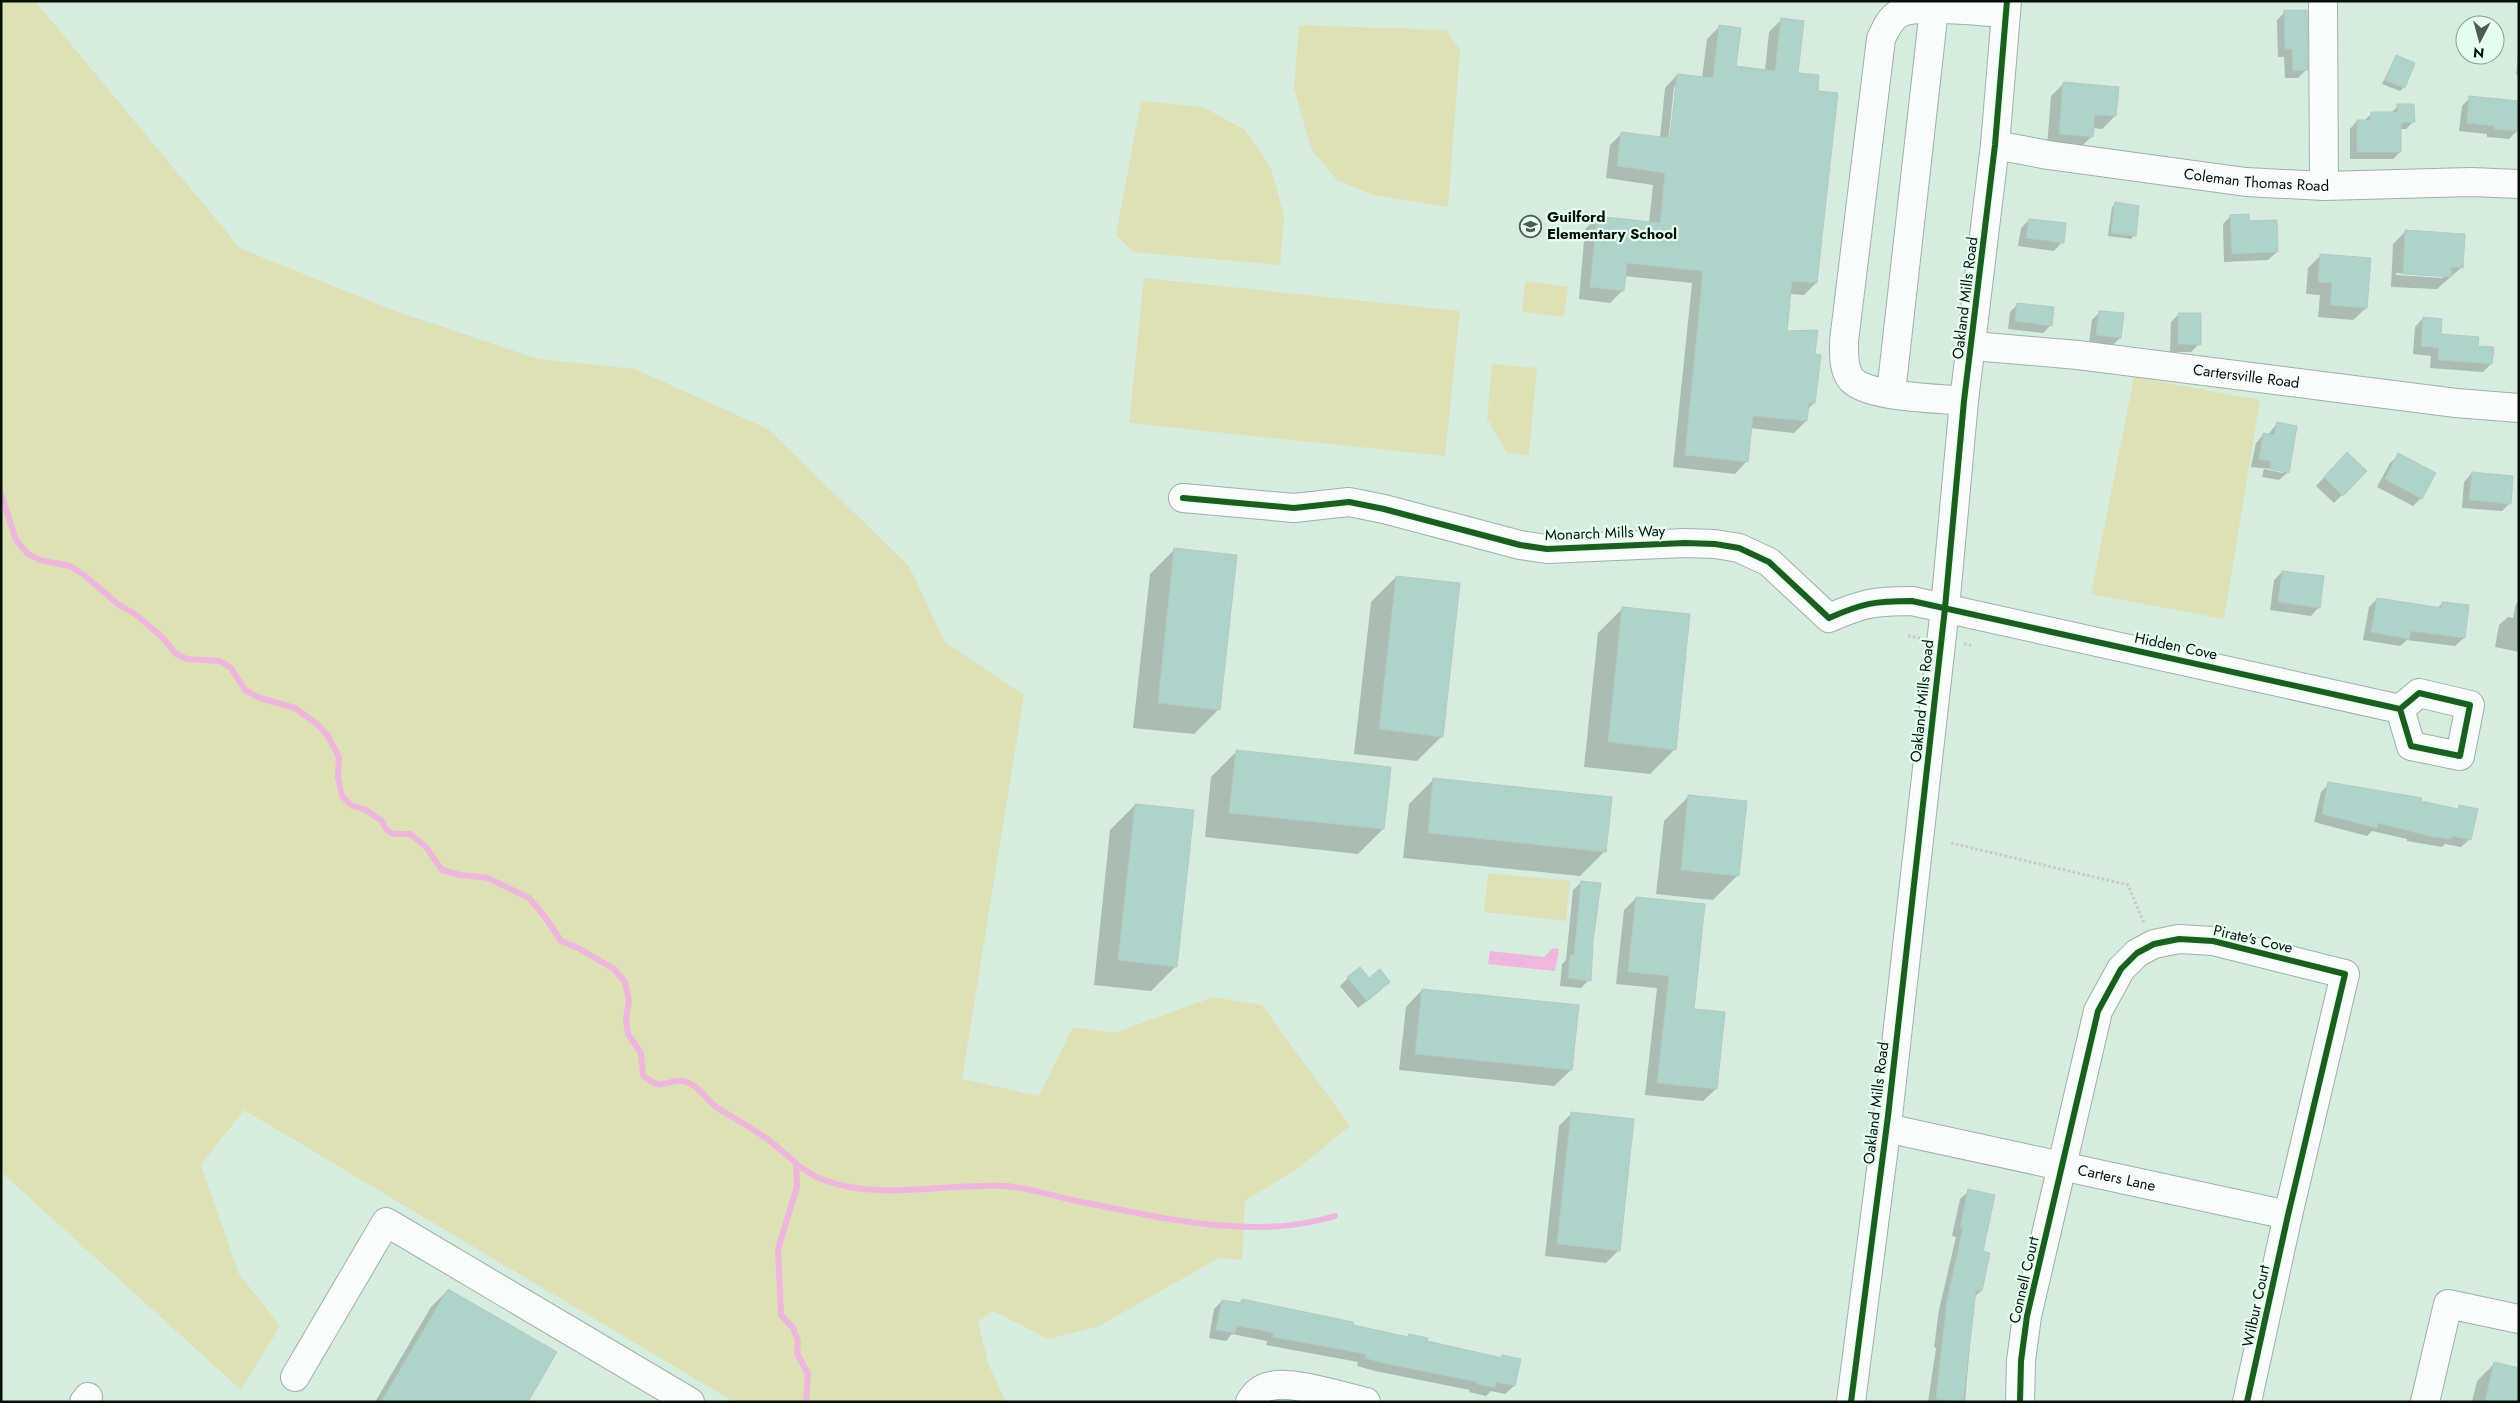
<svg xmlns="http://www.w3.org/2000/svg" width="2520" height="1403" font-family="Jost,sans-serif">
<rect width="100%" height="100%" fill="#d6ecdf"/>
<g fill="#dee1b5">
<path d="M 1,1 L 35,1 L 240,248 L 392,310 L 538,359 L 635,369 L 768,429 L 909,566 L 945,642 L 1024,695 L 962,1079 L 1039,1096 L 1073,1027 L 1114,1033 L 1213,997 L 1262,1005 L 1350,1126 L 1297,1169 L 1245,1201 L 1242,1260 L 1219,1258 L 1099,1326 L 1048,1339 L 993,1311 L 978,1322 L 988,1363 L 1006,1402 L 734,1402 L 244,1110 L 201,1165 L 239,1274 L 280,1326 L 241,1390 L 1,1172 Z"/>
<path d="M 1299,25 L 1446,30 L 1460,50 L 1448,207 L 1373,195 L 1337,180 L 1311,149 L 1294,88 Z"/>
<path d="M 1141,101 L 1203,107 L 1245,130 L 1271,168 L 1284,216 L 1280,265 L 1133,252 L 1116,235 Z"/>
<path d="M 1144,278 L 1460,311 L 1445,456 L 1129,423 Z"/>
<path d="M 1525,281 L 1568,287 L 1564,317 L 1522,312 Z"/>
<path d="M 1492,364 L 1537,368 L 1529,455 L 1507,453 L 1487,419 Z"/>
<path d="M 2134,377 L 2260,400 L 2224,619 L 2091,594 Z"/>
<path d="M 1488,873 L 1570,881 L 1566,921 L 1484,912 Z"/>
</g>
<path fill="#efb7de" d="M 1553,948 L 1559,949 L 1555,971 L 1488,964 L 1490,951 L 1544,957 Z"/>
<g fill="#0003" fill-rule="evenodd">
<path d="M 2285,12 L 2306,70 L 2298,78 L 2285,78 L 2284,57 L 2278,57 L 2277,20 Z"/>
<path d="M 1781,20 L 1797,74 L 1816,283 L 1804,295 L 1790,294 L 1785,332 L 1814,355 L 1814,403 L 1807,410 L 1806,421 L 1794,433 L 1750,428 L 1747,461 L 1735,474 L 1673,467 L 1692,283 L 1624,276 L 1623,290 L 1610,303 L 1579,299 L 1585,229 L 1598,217 L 1649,223 L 1653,185 L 1606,178 L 1610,145 L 1622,133 L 1660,138 L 1665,88 L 1677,75 L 1702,78 L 1707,39 L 1719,27 L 1735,68 L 1765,71 L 1769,32 ZM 1674,87 L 1676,87 L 1671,144 L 1668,144 Z"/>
<path d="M 2519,46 L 2519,75 L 2516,75 Z"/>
<path d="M 2396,56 L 2404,87 L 2400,91 L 2382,84 Z"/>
<path d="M 2064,83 L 2115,116 L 2102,129 L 2092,128 L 2092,136 L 2079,149 L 2047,146 L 2051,96 Z"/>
<path d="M 2470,98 L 2517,131 L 2509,139 L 2487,137 L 2487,134 L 2459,131 L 2462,106 Z"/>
<path d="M 2398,106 L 2414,121 L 2406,129 L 2400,129 L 2400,152 L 2393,159 L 2350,159 L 2350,129 L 2357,121 L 2364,121 L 2371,114 L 2390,114 Z"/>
<path d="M 2115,204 L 2134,235 L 2131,239 L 2108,236 L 2112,207 Z"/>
<path d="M 2231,216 L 2248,222 L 2277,252 L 2268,260 L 2224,262 L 2223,224 Z"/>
<path d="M 2029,220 L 2062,242 L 2054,251 L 2018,246 L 2021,228 Z"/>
<path d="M 2406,231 L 2462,267 L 2437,289 L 2391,287 L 2393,244 ZM 2396,273 L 2445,276 L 2442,278 L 2396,275 Z"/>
<path d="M 2321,255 L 2366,308 L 2353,320 L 2318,317 L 2320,295 L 2306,294 L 2308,268 Z"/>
<path d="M 2018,304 L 2051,325 L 2043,333 L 2008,329 L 2010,312 Z"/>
<path d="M 2100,312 L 2123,315 L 2120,338 L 2112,346 L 2089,343 L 2092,320 Z"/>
<path d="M 2179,314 L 2199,344 L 2191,352 L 2170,352 L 2171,322 Z"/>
<path d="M 2423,318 L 2440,335 L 2477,347 L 2491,364 L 2483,372 L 2430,368 L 2431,356 L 2413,354 L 2415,327 Z"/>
<path d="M 2277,423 L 2288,472 L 2279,480 L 2262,477 L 2264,469 L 2283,473 L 2283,470 L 2251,467 L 2256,443 L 2264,434 L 2268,435 Z"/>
<path d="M 2399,455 L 2421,498 L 2413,506 L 2377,487 L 2390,463 Z"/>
<path d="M 2339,462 L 2342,495 L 2334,503 L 2316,486 Z"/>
<path d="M 2472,473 L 2510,503 L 2502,511 L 2462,508 L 2464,482 Z"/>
<path d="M 1175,549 L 1219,709 L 1194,734 L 1133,728 L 1150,574 Z"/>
<path d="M 2282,572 L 2319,607 L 2311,616 L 2270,610 L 2274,580 Z"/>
<path d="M 1396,577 L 1442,736 L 1417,761 L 1354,754 L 1371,602 Z"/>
<path d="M 2377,599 L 2437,608 L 2443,603 L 2464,638 L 2455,646 L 2407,640 L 2400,646 L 2363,640 L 2369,607 Z"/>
<path d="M 2519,601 L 2519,652 L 2495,647 L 2499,625 L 2508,617 L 2513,618 L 2516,604 Z"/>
<path d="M 1623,608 L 1675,749 L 1650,774 L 1584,767 L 1598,633 Z"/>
<path d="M 1236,752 L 1383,829 L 1358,854 L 1205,837 L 1211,777 Z"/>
<path d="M 1434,779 L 1605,851 L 1580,876 L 1403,858 L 1409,804 Z"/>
<path d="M 2329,784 L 2456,809 L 2460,806 L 2470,839 L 2461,847 L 2445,844 L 2442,847 L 2407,841 L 2407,839 L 2372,831 L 2367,836 L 2314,822 L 2321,792 Z"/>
<path d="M 1689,796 L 1738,875 L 1713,900 L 1656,894 L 1664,821 Z"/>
<path d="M 1135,805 L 1176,966 L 1151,991 L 1094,985 L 1110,830 Z"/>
<path d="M 1582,882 L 1589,980 L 1581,988 L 1560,986 L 1562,964 L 1566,960 L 1573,890 Z"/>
<path d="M 1636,898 L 1693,1010 L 1716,1089 L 1703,1101 L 1645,1095 L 1657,988 L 1616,984 L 1624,910 Z"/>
<path d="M 1348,978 L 1369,979 L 1381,990 L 1358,1008 L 1340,986 Z"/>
<path d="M 1422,990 L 1571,1070 L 1554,1086 L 1399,1070 L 1406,1007 Z"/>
<path d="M 1572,1113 L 1619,1250 L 1606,1263 L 1545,1256 L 1559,1126 Z"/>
<path d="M 1969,1191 L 1981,1252 L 1981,1291 L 1974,1297 L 1965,1402 L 1928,1402 L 1936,1348 L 1934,1347 L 1939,1310 L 1956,1237 L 1952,1236 L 1960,1199 Z"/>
<path d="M 448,1290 L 526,1402 L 375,1402 L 431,1307 Z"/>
<path d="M 1242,1300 L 1500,1359 L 1503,1357 L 1519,1360 L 1514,1386 L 1505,1394 L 1491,1391 L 1486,1396 L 1469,1392 L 1470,1390 L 1375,1371 L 1357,1366 L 1358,1362 L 1266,1345 L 1267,1341 L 1232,1334 L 1226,1341 L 1209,1338 L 1214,1309 L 1222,1301 L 1238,1304 Z"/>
<path d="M 2494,1364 L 2519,1402 L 2472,1402 L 2477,1381 Z"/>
</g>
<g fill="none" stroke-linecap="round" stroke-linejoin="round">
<g stroke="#efb7de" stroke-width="6">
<path d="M 1,494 L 16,540 L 28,554 L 40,560 L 70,566 L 84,575 L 119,605 L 135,614 L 161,636 L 176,654 L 187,659 L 220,661 L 231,668 L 245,690 L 260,698 L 295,708 L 317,724 L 328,736 L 339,757 L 338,777 L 342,796 L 351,805 L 366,810 L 382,821 L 386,829 L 393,834 L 410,834 L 426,847 L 442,870 L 460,875 L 488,878 L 529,898 L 545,917 L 561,941 L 578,948 L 614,969 L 625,982 L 629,1001 L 626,1019 L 628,1034 L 641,1053 L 643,1075 C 665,1096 669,1073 691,1084 C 701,1089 707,1100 716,1107 C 733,1118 751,1127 767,1139 C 786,1152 799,1170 821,1179 C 879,1202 944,1183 1005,1186 C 1032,1188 1055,1197 1082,1202 C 1163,1218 1254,1241 1335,1216"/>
<path d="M 796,1165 L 797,1187 L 778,1249 L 781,1315 L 793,1328 L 798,1341 L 797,1353 L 808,1374 L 806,1402"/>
</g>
</g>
<g fill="#aed4ca" stroke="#b6c8c1">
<path d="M 2284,10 L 2307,10 L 2308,70 L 2293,71 L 2292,49 L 2285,49 Z"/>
<path d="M 1781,18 L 1804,21 L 1798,73 L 1819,75 L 1818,91 L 1838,93 L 1817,283 L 1792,281 L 1787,331 L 1818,330 L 1815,354 L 1821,355 L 1815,403 L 1809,403 L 1807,421 L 1753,416 L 1748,462 L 1685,455 L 1703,271 L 1627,263 L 1624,291 L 1590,287 L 1597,216 L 1660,223 L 1665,173 L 1617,166 L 1621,132 L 1670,138 L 1677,74 L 1713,78 L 1719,25 L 1741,28 L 1736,66 L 1775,71 Z"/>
<path d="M 2396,55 L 2415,63 L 2405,88 L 2385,80 Z"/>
<path d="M 2063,82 L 2119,87 L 2116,116 L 2095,115 L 2093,137 L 2059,134 Z"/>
<path d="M 2469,96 L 2519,101 L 2519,131 L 2494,129 L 2495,126 L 2467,123 Z"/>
<path d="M 2397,104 L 2414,104 L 2415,122 L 2401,123 L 2401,152 L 2357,152 L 2357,120 L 2370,120 L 2371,112 L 2397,112 Z"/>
<path d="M 2115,202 L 2139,206 L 2136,236 L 2111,233 Z"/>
<path d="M 2249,214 L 2249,221 L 2277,220 L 2278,252 L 2232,254 L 2230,215 Z"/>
<path d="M 2029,219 L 2066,223 L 2064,243 L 2026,238 Z"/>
<path d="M 2405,230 L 2465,234 L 2463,268 L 2451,267 L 2451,277 L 2403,274 Z"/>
<path d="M 2320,254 L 2371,258 L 2367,308 L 2330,305 L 2332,283 L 2318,282 Z"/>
<path d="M 2017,303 L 2054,307 L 2052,326 L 2015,321 Z"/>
<path d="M 2099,311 L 2124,313 L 2121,338 L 2096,335 Z"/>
<path d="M 2178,313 L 2201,313 L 2201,345 L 2178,344 Z"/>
<path d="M 2423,317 L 2442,319 L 2441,334 L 2479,337 L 2478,346 L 2494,347 L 2492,364 L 2438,360 L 2439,348 L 2421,346 Z"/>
<path d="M 2277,422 L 2297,426 L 2289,473 L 2270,469 L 2271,461 L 2259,459 L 2263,433 L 2274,435 Z"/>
<path d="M 2347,452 L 2367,471 L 2343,496 L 2324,477 Z"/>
<path d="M 2398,453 L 2436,473 L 2422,499 L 2385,479 Z"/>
<path d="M 2472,472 L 2513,476 L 2511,504 L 2469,500 Z"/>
<path d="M 1174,548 L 1237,555 L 1220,710 L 1158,703 Z"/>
<path d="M 2282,571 L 2324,576 L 2320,608 L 2278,602 Z"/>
<path d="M 1396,576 L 1460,583 L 1443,737 L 1379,729 Z"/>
<path d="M 2377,598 L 2442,608 L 2442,602 L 2469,605 L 2465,638 L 2411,631 L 2409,639 L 2371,632 Z"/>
<path d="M 1622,607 L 1690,614 L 1676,750 L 1608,742 Z"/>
<path d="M 1236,750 L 1391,767 L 1384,829 L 1229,813 Z"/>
<path d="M 1433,778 L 1612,797 L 1606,852 L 1428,833 Z"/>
<path d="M 2328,782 L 2422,798 L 2421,801 L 2458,809 L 2459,805 L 2478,809 L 2471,840 L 2452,836 L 2452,839 L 2433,837 L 2378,823 L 2377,828 L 2322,814 Z"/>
<path d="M 1688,795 L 1747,801 L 1739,876 L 1681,870 Z"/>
<path d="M 1135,804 L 1194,810 L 1177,967 L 1118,960 Z"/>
<path d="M 1581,881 L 1601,883 L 1593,941 L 1591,981 L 1568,978 L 1570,955 L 1574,955 Z"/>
<path d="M 1636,897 L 1705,904 L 1694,1009 L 1725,1012 L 1717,1089 L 1657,1083 L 1669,976 L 1628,972 Z"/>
<path d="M 1360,967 L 1369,978 L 1380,969 L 1390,982 L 1367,1001 L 1347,977 Z"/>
<path d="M 1422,989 L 1579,1005 L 1572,1070 L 1415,1054 Z"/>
<path d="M 1571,1112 L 1634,1119 L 1620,1251 L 1557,1244 Z"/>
<path d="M 1968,1189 L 1995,1195 L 1983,1251 L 1990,1253 L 1982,1291 L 1976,1290 L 1963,1402 L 1956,1402 L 1936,1399 L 1947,1301 L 1963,1228 L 1960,1228 Z"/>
<path d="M 448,1289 L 557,1352 L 528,1402 L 381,1402 Z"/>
<path d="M 1242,1299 L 1353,1322 L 1353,1325 L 1408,1337 L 1409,1334 L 1428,1338 L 1427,1341 L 1502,1358 L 1502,1355 L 1521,1359 L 1515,1386 L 1496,1382 L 1495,1388 L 1477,1384 L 1477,1382 L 1383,1363 L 1365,1358 L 1366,1354 L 1273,1337 L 1274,1333 L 1255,1329 L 1237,1326 L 1235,1333 L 1216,1330 L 1222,1300 L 1241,1303 Z"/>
<path d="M 2494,1362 L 2519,1368 L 2519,1402 L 2485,1402 Z"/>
</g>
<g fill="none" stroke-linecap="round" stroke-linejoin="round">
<defs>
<g id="minor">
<path d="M 2323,1 L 2324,186"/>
<path id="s1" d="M 1995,145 L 2048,155 L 2246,182 L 2324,186 L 2471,182 L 2519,184"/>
<path id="s2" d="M 1973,346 L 2078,355 L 2456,403 L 2519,408"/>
<path d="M 1891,393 L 1934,9"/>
<path d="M 1964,401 C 1939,398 1867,398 1851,379 C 1843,369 1844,353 1844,341 L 1881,39 C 1885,30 1889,20 1898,14 C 1916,3 1982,12 2006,13"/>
<path d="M 1183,498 L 1294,508 L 1349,502 L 1384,509 L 1520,545 L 1547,549 L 1685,543 L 1715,544 L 1739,548 L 1769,562 L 1829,618 C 1863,603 1875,601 1912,601 L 2400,709 L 2419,693 L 2470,705 L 2460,756 L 2411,746 L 2400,709"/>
<path id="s3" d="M 1886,1128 L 2288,1215"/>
<path d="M 295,1377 L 386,1222 L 690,1402"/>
<path d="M 84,1402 L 88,1397"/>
<path d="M 1250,1402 C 1255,1394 1260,1388 1271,1386 C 1291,1380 1344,1397 1366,1402"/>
<path d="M 1851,1402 L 1888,1116 L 1945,608 L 1964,401 L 1995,145 L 2007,1"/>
<path d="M 2020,1402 L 2021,1361 L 2027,1316 L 2098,1011 L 2121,969 L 2137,953 L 2154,944 L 2179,939 L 2213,941 L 2345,974 L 2288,1215 L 2247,1402"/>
<path d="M 2425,1402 L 2448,1304 L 2519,1319"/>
</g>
</defs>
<use href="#minor" stroke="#a0b1a7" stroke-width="30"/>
<g stroke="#c5ccc8" stroke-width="3" stroke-dasharray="2.5 2.5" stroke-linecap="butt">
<path d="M 1908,636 L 1920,638"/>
<path d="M 1964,644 L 1973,646"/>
<path d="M 1951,843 L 2128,885 L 2144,923"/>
</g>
<use href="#minor" stroke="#f9fcfa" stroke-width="28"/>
<defs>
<g id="cycleway">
<path d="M 1183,498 L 1294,508 L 1349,502 L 1384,509 L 1520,545 L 1547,549 L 1685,543 L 1715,544 L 1739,548 L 1769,562 L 1829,618 C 1863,603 1875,601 1912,601 L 2400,709 L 2419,693 L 2470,705 L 2460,756 L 2411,746 L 2400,709"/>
<path d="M 1851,1402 L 1888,1116 L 1945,608 L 1964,401 L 1995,145 L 2007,1"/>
<path d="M 2020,1402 L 2021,1361 L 2027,1316 L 2098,1011 L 2121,969 L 2137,953 L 2154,944 L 2179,939 L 2213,941 L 2345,974 L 2288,1215 L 2247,1402"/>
</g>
</defs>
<use href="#cycleway" stroke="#e6feef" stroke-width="9"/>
<use href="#cycleway" stroke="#1b5e20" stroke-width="6"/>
</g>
<defs>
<symbol id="school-ring" viewBox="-11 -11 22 22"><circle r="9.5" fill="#e6feef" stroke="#4d5d53" stroke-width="1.5"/><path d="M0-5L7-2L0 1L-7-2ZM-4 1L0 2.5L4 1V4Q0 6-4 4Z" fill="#4d5d53"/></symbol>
</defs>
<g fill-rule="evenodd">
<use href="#school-ring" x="1518" y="214" width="25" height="25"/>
</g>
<g text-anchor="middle" stroke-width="4.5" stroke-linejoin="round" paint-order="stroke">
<g font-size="15" fill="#031008" stroke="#e6feef">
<text dy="5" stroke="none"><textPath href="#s1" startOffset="264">Coleman Thomas Road</textPath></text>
<text transform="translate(1965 298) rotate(-83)" y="5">Oakland Mills Road</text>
<text dy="5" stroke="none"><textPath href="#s2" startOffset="275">Cartersville Road</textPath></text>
<text transform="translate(1605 533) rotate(-2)" y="5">Monarch Mills Way</text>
<text transform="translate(2176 646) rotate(12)" y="5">Hidden Cove</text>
<text transform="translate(1922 701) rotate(-84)" y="5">Oakland Mills Road</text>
<text transform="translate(2253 939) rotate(13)" y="5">Pirate's Cove</text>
<text transform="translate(1876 1103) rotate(-83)" y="5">Oakland Mills Road</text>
<text dy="5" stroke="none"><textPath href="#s3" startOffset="236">Carters Lane</textPath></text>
<text transform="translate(2024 1280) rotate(-77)" y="5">Connell Court</text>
<text transform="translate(2256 1306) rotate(-78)" y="5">Wilbur Court</text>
</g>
<g font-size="15" font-weight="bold" fill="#031008" stroke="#e6feef" text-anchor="start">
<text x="1547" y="222">Guilford<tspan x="1547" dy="17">Elementary School</tspan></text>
</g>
</g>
<rect width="2520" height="1403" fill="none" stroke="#031008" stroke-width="5"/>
<g transform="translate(2480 40) rotate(186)"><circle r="24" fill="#e6feef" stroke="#8b9f93"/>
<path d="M0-4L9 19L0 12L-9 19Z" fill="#4d5d53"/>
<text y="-8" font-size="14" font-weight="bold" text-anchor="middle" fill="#031008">N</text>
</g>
</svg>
